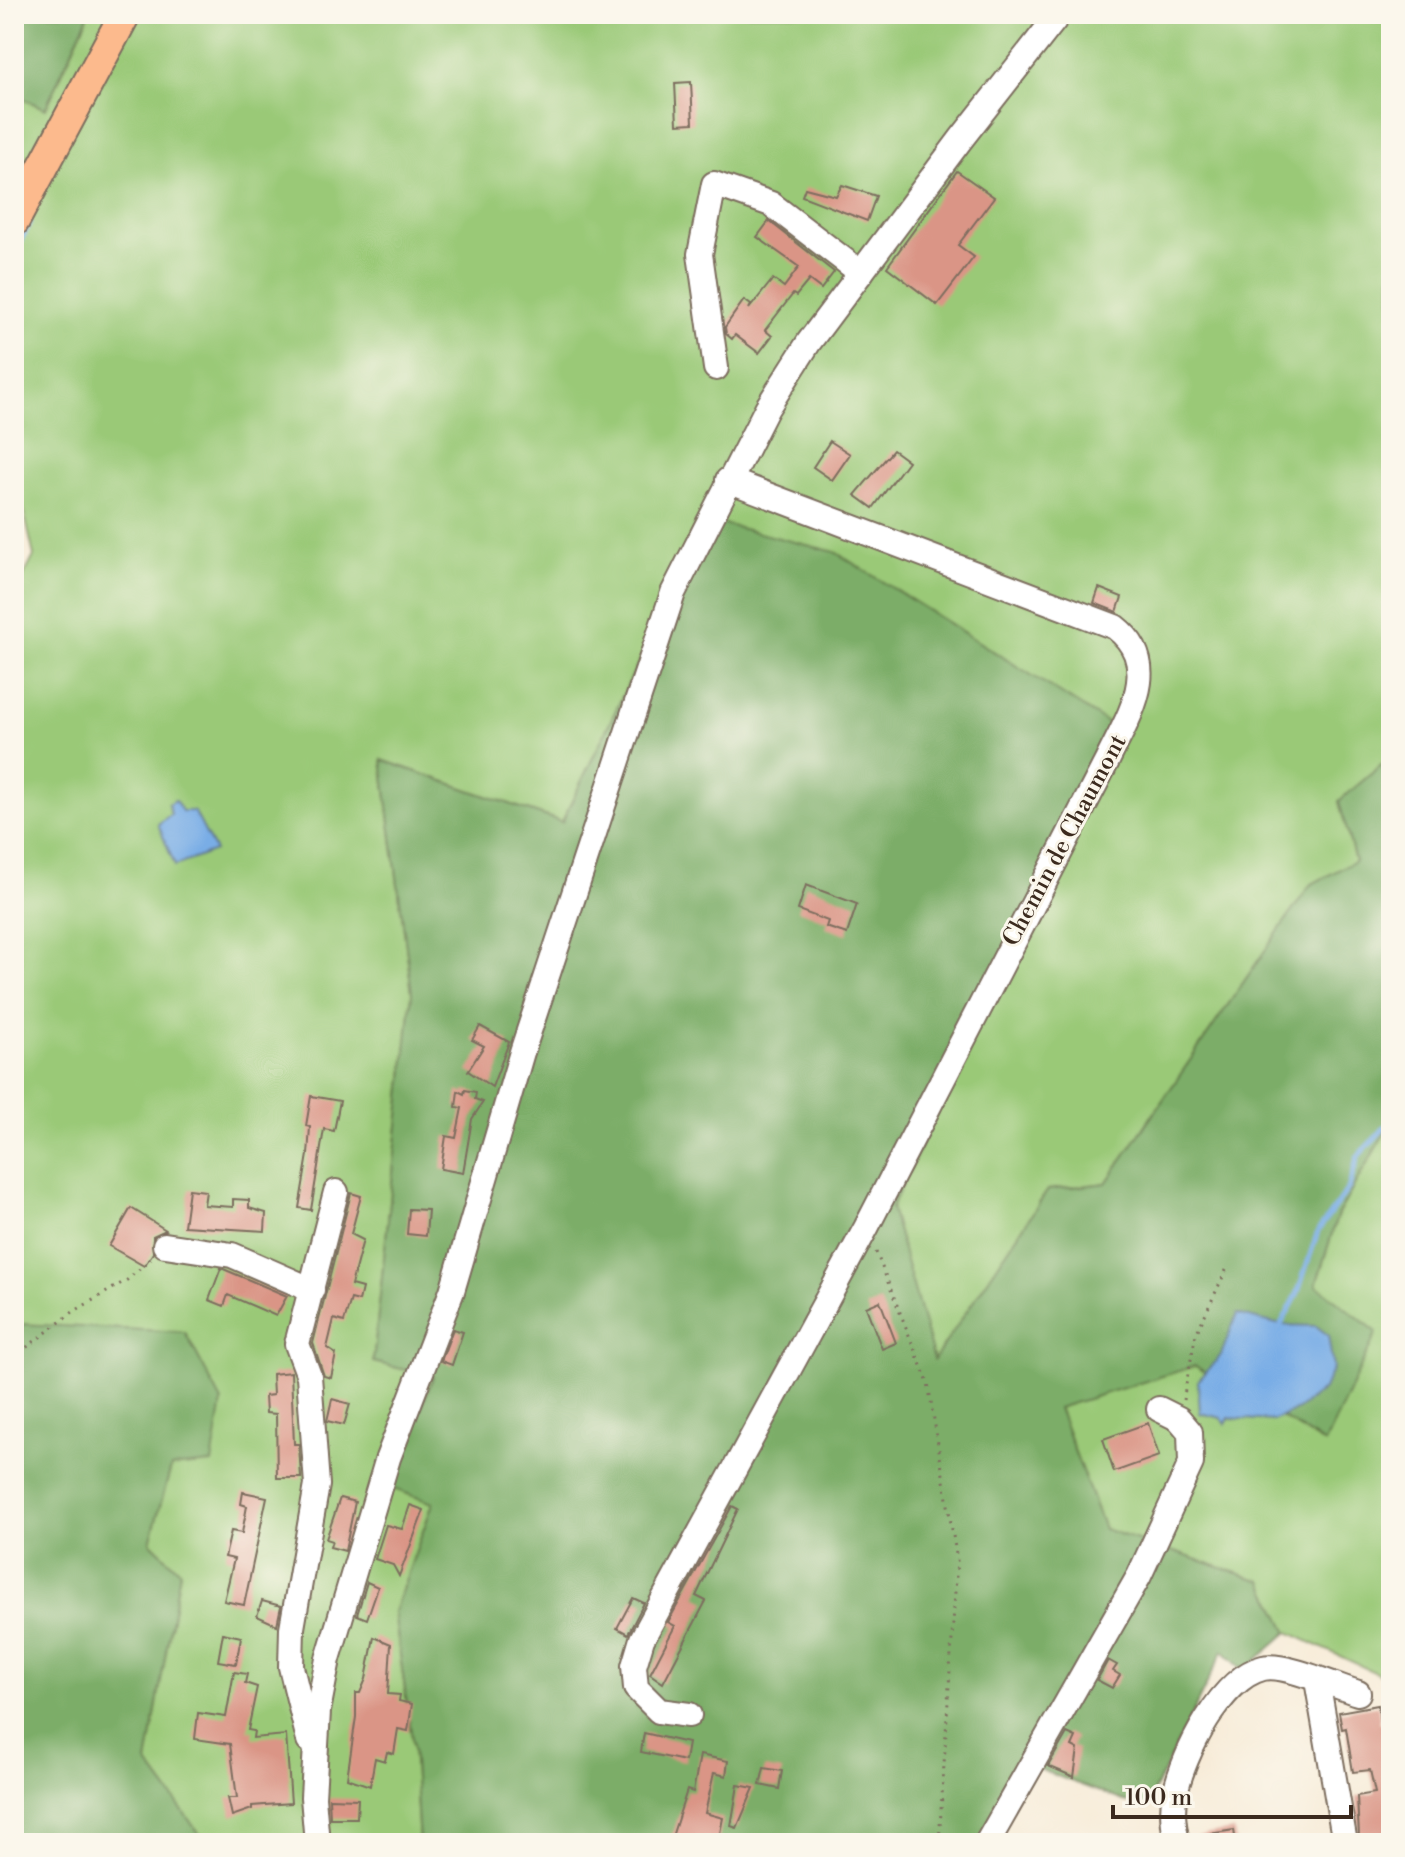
<svg xmlns="http://www.w3.org/2000/svg" width="1405" height="1857" font-family="'Libre Bodoni',serif">
<rect width="100%" height="100%" fill="#fbf7ec"/>
<filter id="ink" filterUnits="userSpaceOnUse"><feTurbulence type="fractalNoise" baseFrequency=".0125" numOctaves="2"/><feDisplacementMap in="SourceGraphic" scale="16" xChannelSelector="R" yChannelSelector="G"/><feConvolveMatrix kernelMatrix="1 2 1 2 8 2 1 2 1" color-interpolation-filters="sRGB"/></filter>
<filter id="wash" filterUnits="userSpaceOnUse"><feTurbulence type="fractalNoise" baseFrequency=".006" numOctaves="4" result="noise"/><feDisplacementMap in="SourceGraphic" scale="32" xChannelSelector="R" yChannelSelector="G"/><feGaussianBlur stdDeviation="1.8" result="paint"/><feColorMatrix in="noise" values="0 0 0 0 0 0 0 0 0 0 0 0 0 0 0 0 0 1.4 0 .05"/><feComposite in="paint" operator="in"/></filter>
<g filter="url(#wash)">
<rect width="100%" height="100%" fill="#f7ebd7"/>
<g fill="#9ac977" stroke="#6a7a4a" stroke-width="2">
<path d="M 89,14 L 1391,14 L 1391,757 L 1339,801 L 1355,861 L 1310,886 L 1106,1183 L 1048,1190 L 934,1361 L 891,1208 L 1119,730 L 708,520 L 562,822 L 382,760 L 412,993 L 373,1362 L 434,1376 L 391,1488 L 433,1503 L 394,1612 L 413,1746 L 419,1843 L 206,1843 L 147,1762 L 180,1571 L 150,1542 L 171,1467 L 21,1324 L 14,1325 L 14,595 L 34,556 L 14,466 L 14,94 L 46,109 Z"/>
<path d="M 1391,1122 L 1391,1680 L 1288,1632 L 1262,1581 L 1104,1529 L 1058,1407 L 1195,1366 L 1324,1443 L 1316,1285 L 1338,1214 Z"/>
</g>
<g fill="#7bad68" stroke="#5b6c43" stroke-width="2">
<path d="M 14,14 L 89,14 L 45,109 L 14,94 Z"/>
<path d="M 707,520 L 835,552 L 1119,730 L 891,1208 L 934,1360 L 1048,1190 L 1106,1183 L 1310,885 L 1355,861 L 1339,801 L 1391,757 L 1391,1122 L 1338,1214 L 1316,1285 L 1377,1332 L 1325,1443 L 1195,1366 L 1058,1408 L 1104,1529 L 1262,1581 L 1288,1632 L 1244,1671 L 1223,1651 L 1145,1809 L 1025,1764 L 984,1843 L 419,1843 L 413,1746 L 394,1612 L 433,1503 L 391,1488 L 433,1377 L 373,1362 L 412,993 L 382,760 L 562,822 Z"/>
<path d="M 21,1324 L 185,1332 L 222,1402 L 212,1463 L 171,1467 L 150,1542 L 180,1571 L 147,1762 L 206,1843 L 14,1843 L 14,1325 Z"/>
</g>
<g fill="#79ade6" stroke="#5a6c82" stroke-width="2">
<path d="M 175,800 L 182,811 L 194,811 L 215,851 L 175,866 L 158,824 L 171,814 L 168,804 Z"/>
<path d="M 1237,1314 L 1281,1325 L 1316,1326 L 1328,1335 L 1333,1368 L 1324,1389 L 1298,1409 L 1273,1421 L 1229,1418 L 1226,1424 L 1221,1418 L 1200,1413 L 1198,1381 L 1221,1355 Z"/>
</g>
<g fill="none" stroke-linecap="round" stroke-linejoin="round">
<g stroke="#79ade6" stroke-width="5">
<path d="M 14,253 L 30,223"/>
<path d="M 1281,1325 L 1297,1295 L 1318,1231 L 1349,1187 L 1358,1156 L 1391,1121"/>
</g>
</g>
<g id="blocks">
<g fill="#da9586">
<path d="M 691,82 L 693,123 L 677,124 L 675,83 Z"/>
<path d="M 957,171 L 994,197 L 958,245 L 974,257 L 937,305 L 887,267 Z"/>
<path d="M 842,185 L 876,196 L 867,221 L 802,196 L 805,188 L 836,196 Z"/>
<path d="M 769,221 L 834,272 L 821,289 L 809,280 L 796,296 L 793,294 L 765,330 L 772,336 L 759,353 L 735,335 L 732,339 L 726,334 L 725,327 L 744,300 L 751,305 L 749,309 L 773,279 L 784,287 L 799,267 L 757,237 Z"/>
<path d="M 830,441 L 850,454 L 832,480 L 813,467 Z"/>
<path d="M 893,450 L 908,461 L 873,508 L 855,495 Z"/>
<path d="M 1099,588 L 1122,597 L 1117,612 L 1094,603 Z"/>
<path d="M 806,885 L 857,904 L 847,934 L 826,927 L 828,921 L 798,910 Z"/>
<path d="M 480,1026 L 509,1042 L 492,1087 L 468,1071 L 484,1046 L 472,1040 Z"/>
<path d="M 465,1090 L 476,1092 L 475,1099 L 483,1102 L 472,1119 L 463,1173 L 441,1169 L 446,1136 L 456,1138 L 462,1108 L 456,1107 L 458,1091 L 464,1094 Z"/>
<path d="M 311,1096 L 340,1101 L 334,1131 L 324,1129 L 311,1210 L 299,1208 L 308,1155 L 310,1127 L 306,1126 Z"/>
<path d="M 189,1189 L 206,1191 L 204,1205 L 233,1207 L 233,1199 L 249,1200 L 249,1208 L 266,1213 L 265,1231 L 184,1226 Z"/>
<path d="M 351,1193 L 361,1196 L 351,1234 L 363,1240 L 351,1285 L 362,1288 L 359,1301 L 351,1299 L 344,1322 L 334,1319 L 327,1348 L 336,1354 L 331,1378 L 324,1376 L 313,1343 Z"/>
<path d="M 131,1208 L 166,1230 L 153,1236 L 153,1253 L 144,1266 L 109,1246 Z"/>
<path d="M 409,1209 L 428,1210 L 426,1236 L 407,1234 Z"/>
<path d="M 221,1268 L 287,1296 L 276,1316 L 228,1295 L 224,1306 L 209,1300 Z"/>
<path d="M 880,1301 L 896,1343 L 882,1349 L 866,1307 Z"/>
<path d="M 453,1329 L 463,1332 L 452,1365 L 441,1361 Z"/>
<path d="M 291,1372 L 294,1444 L 299,1444 L 301,1478 L 277,1478 L 276,1414 L 266,1413 L 265,1396 L 273,1395 L 272,1374 Z"/>
<path d="M 332,1399 L 350,1404 L 344,1425 L 327,1421 Z"/>
<path d="M 1148,1423 L 1159,1456 L 1114,1472 L 1103,1439 Z"/>
<path d="M 243,1492 L 267,1497 L 244,1605 L 224,1601 L 234,1559 L 225,1557 L 231,1531 L 242,1533 L 247,1506 L 241,1504 Z"/>
<path d="M 340,1498 L 355,1502 L 345,1551 L 330,1547 L 332,1541 L 326,1539 Z"/>
<path d="M 410,1505 L 424,1510 L 399,1576 L 393,1565 L 375,1559 L 386,1525 L 402,1529 Z"/>
<path d="M 732,1506 L 738,1509 L 696,1596 L 706,1601 L 663,1683 L 650,1674 L 675,1626 L 668,1622 Z"/>
<path d="M 367,1582 L 378,1587 L 367,1619 L 357,1615 Z"/>
<path d="M 633,1598 L 644,1603 L 628,1634 L 617,1628 Z"/>
<path d="M 262,1601 L 281,1606 L 277,1625 L 257,1616 Z"/>
<path d="M 223,1633 L 241,1637 L 236,1664 L 218,1661 Z"/>
<path d="M 374,1637 L 391,1644 L 388,1694 L 400,1695 L 399,1701 L 412,1704 L 408,1731 L 398,1729 L 394,1754 L 387,1752 L 385,1761 L 375,1758 L 370,1786 L 347,1778 L 356,1717 L 356,1693 L 360,1693 L 366,1679 Z"/>
<path d="M 1108,1660 L 1117,1665 L 1113,1671 L 1120,1675 L 1112,1688 L 1097,1680 Z"/>
<path d="M 234,1672 L 247,1674 L 245,1683 L 257,1687 L 248,1730 L 254,1731 L 253,1738 L 286,1735 L 291,1803 L 252,1806 L 252,1809 L 232,1816 L 228,1798 L 237,1798 L 230,1744 L 195,1739 L 198,1713 L 226,1717 Z"/>
<path d="M 1378,1705 L 1380,1723 L 1391,1721 L 1391,1758 L 1387,1759 L 1391,1843 L 1364,1843 L 1363,1836 L 1359,1836 L 1357,1796 L 1375,1793 L 1370,1770 L 1353,1772 L 1346,1728 L 1342,1729 L 1339,1712 Z"/>
<path d="M 644,1733 L 688,1743 L 685,1761 L 641,1752 Z"/>
<path d="M 1067,1733 L 1076,1737 L 1072,1746 L 1078,1749 L 1074,1777 L 1048,1766 Z"/>
<path d="M 700,1755 L 728,1761 L 726,1776 L 714,1773 L 705,1813 L 723,1818 L 718,1843 L 670,1843 L 687,1790 L 693,1792 Z"/>
<path d="M 764,1768 L 782,1771 L 779,1789 L 760,1785 Z"/>
<path d="M 738,1785 L 754,1788 L 737,1828 L 731,1826 Z"/>
<path d="M 329,1798 L 358,1799 L 357,1818 L 330,1818 Z"/>
<path d="M 1234,1830 L 1236,1843 L 1197,1843 L 1197,1836 Z"/>
</g>
</g>
</g>
<g filter="url(#ink)">
<use href="#blocks" fill-opacity="0" stroke="#7d6e5f" stroke-width="2"/>
<g fill="none" stroke-linecap="round" stroke-linejoin="round">
<defs>
<g id="minor">
<path d="M 716,368 L 700,254 L 714,184 L 771,204 L 861,273"/>
<path d="M 165,1245 L 232,1255 L 312,1290"/>
<path d="M 1317,1680 L 1345,1843"/>
<path d="M 689,1715 L 659,1711 L 636,1688 L 634,1666 L 642,1639 L 866,1228 L 1107,761 C 1128,717 1164,665 1115,627 L 728,480"/>
<path d="M 309,1740 L 291,1667 L 292,1628 L 317,1485 L 309,1376 L 297,1344 L 336,1192"/>
<path d="M 317,1843 L 313,1797 L 318,1711 L 328,1659 L 388,1458 L 452,1291 L 522,1052 L 673,593 L 767,408 L 809,342 L 961,139 L 1059,14"/>
<path d="M 987,1843 L 1139,1576 L 1191,1463 L 1190,1432 L 1179,1419 L 1159,1409"/>
<path d="M 1177,1843 C 1174,1827 1171,1811 1175,1794 C 1183,1755 1221,1678 1263,1668 C 1284,1663 1335,1686 1358,1693"/>
</g>
<path id="major" d="M 14,221 L 125,14"/>
</defs>
<use href="#minor" stroke="#7d6e5f" stroke-width="28"/>
<use href="#major" stroke="#7d6e5f" stroke-width="34"/>
<g stroke="#7d6e5f" stroke-width="3" stroke-dasharray="2 6" stroke-linecap="butt">
<path d="M 876,1252 L 928,1383 L 957,1560 L 939,1843"/>
<path d="M 14,1357 L 73,1312 L 127,1280 L 151,1259"/>
<path d="M 1183,1400 L 1196,1334 L 1228,1266"/>
</g>
<use href="#minor" stroke="#fff" stroke-width="24"/>
<use href="#major" stroke="#fcba8d" stroke-width="30"/>
</g>
</g>
<g text-anchor="middle" stroke-width="6" stroke-linejoin="round" paint-order="stroke">
<g font-size="24" fill="#3b2a1e" stroke="#fbf7ec">
<text transform="translate(1064 840) rotate(-62)" y="8">Chemin de Chaumont</text>
</g>
</g>
<rect width="1405" height="1857" fill="none" stroke="#fbf7ec" stroke-width="48"/>
<path d="M1113 1805v12h238v-12" fill="none" stroke="#3b2a1e" stroke-width="4"/>
<text x="1125" y="1805" font-size="24" fill="#3b2a1e" stroke="#fbf7ec" stroke-width="6" paint-order="stroke">100 m</text>
</svg>
